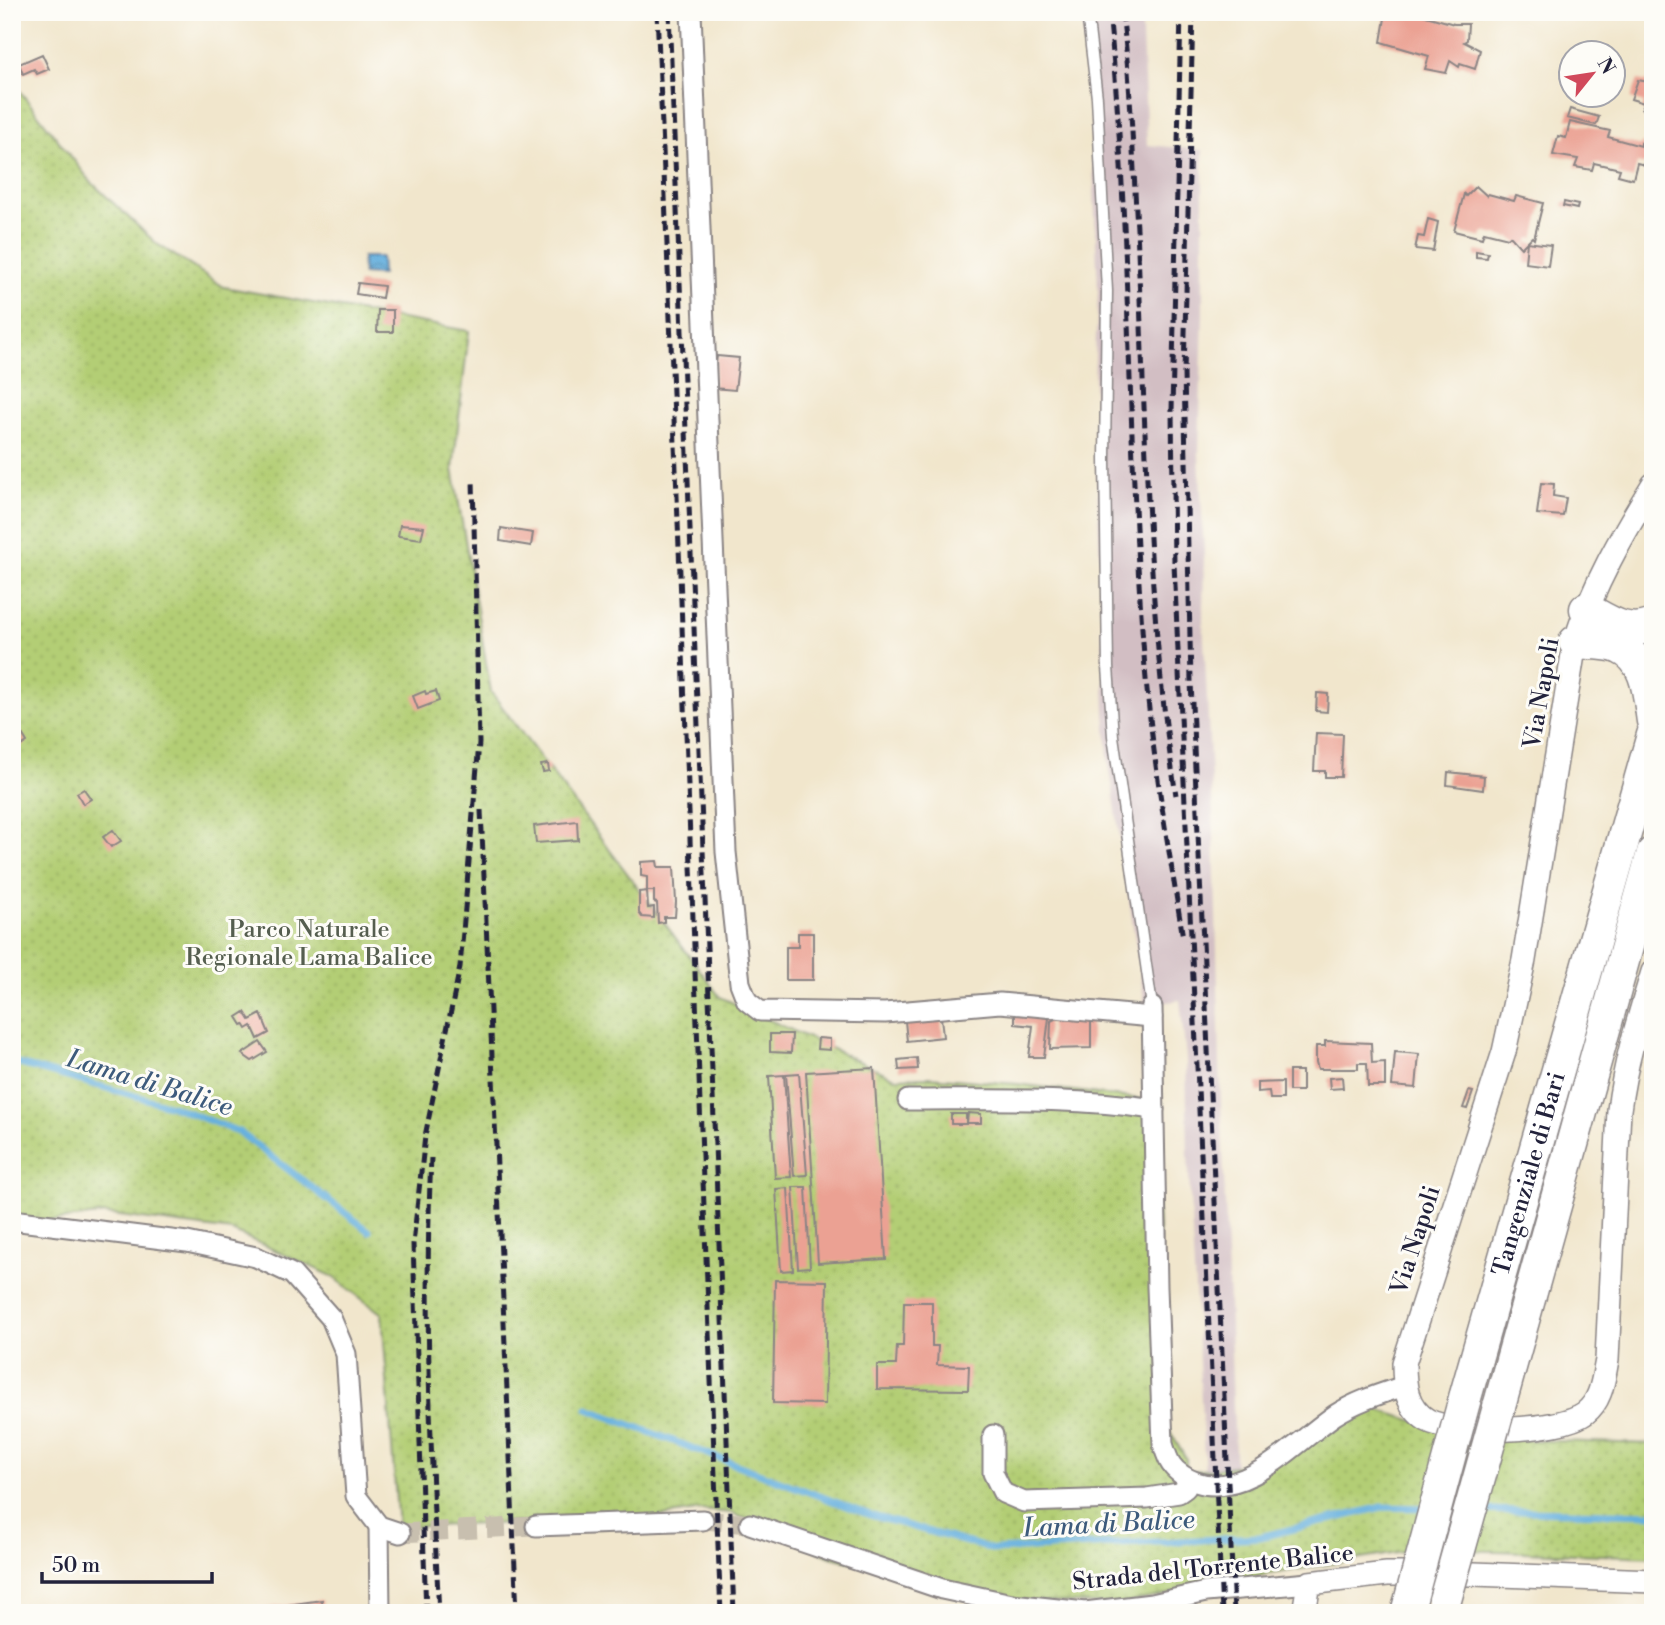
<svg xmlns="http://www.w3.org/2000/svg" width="1665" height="1625" font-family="'Libre Bodoni',serif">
<defs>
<pattern id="park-dots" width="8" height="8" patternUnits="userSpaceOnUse" patternTransform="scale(1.75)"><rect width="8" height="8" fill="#b3ce74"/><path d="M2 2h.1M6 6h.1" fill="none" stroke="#9ab165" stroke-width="1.8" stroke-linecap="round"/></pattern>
<pattern id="water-waves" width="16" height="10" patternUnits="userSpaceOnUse" patternTransform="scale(1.75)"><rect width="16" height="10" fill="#66b0de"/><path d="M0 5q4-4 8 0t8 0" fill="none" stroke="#548fb5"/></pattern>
</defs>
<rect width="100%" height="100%" fill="#fdfcf7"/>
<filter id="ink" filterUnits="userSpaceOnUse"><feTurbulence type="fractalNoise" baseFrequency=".0143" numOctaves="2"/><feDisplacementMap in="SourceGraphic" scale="14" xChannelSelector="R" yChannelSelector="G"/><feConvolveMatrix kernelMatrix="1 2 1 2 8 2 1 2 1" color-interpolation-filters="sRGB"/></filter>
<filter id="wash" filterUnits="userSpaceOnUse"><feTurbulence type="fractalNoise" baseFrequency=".00686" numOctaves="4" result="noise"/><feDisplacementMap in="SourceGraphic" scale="28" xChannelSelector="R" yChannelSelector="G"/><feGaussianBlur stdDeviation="1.57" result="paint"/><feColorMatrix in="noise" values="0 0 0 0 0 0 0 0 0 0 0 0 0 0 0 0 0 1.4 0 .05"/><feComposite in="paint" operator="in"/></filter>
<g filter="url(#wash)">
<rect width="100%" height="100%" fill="#f1e6cc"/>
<path fill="#d2bec3" d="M 1081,12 L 1141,12 L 1147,145 L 1203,150 L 1203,314 L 1199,454 L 1204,553 L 1203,620 L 1214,837 L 1221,1102 L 1236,1476 L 1205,1474 L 1188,1156 L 1186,1058 L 1180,1000 L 1145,1006 L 1108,757 L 1105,713 L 1094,382 L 1098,292 L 1091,110 Z"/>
<path fill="url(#park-dots)" stroke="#6a7858" stroke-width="2" d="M 12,81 L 91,182 L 157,244 L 224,287 L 469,331 L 453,469 L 491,692 L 720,997 L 895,1078 L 928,1077 L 1017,1084 L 1154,1101 L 1166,1425 L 1186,1459 L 1186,1472 L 1252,1464 L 1352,1401 L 1411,1420 L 1521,1440 L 1653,1444 L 1653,1557 L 1496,1551 L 1415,1550 L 1240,1579 L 1118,1605 L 1004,1600 L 831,1557 L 732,1513 L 701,1510 L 590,1528 L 519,1523 L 398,1527 L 382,1314 L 330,1275 L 232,1231 L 105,1214 L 12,1226 Z"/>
<path fill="url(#water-waves)" stroke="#44698c" stroke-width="2" d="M 362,257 L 381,257 L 382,275 L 363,274 Z"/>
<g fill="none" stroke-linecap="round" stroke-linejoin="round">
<g stroke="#66b0de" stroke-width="7">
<path d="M 12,1062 L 172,1106 L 239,1132 L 369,1231"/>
<path d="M 588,1409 L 870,1515 L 994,1550 L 1260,1537 L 1382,1507 L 1427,1508"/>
<path d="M 1478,1510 L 1653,1514"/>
</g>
</g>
<g id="blocks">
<g fill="#eba193">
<path d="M 1386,12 L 1412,12 L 1454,24 L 1468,24 L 1467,40 L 1464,42 L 1480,50 L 1475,69 L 1460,64 L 1459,67 L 1450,61 L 1446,73 L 1425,69 L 1429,56 L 1381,42 Z"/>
<path d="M 42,54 L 49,69 L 37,74 L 34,69 L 23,74 L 19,64 Z"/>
<path d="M 1638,80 L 1653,83 L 1653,113 L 1642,109 L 1644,103 L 1631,99 Z"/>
<path d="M 1570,109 L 1599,117 L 1596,125 L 1567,118 Z"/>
<path d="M 1570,122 L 1610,131 L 1608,137 L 1641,146 L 1641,143 L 1649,146 L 1645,165 L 1637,163 L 1633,179 L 1618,175 L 1620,169 L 1594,163 L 1592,170 L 1575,167 L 1578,159 L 1553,155 L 1558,136 L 1566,138 Z"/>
<path d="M 1476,186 L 1487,196 L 1488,194 L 1514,201 L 1516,196 L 1543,203 L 1534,239 L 1532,237 L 1521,248 L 1510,236 L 1508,238 L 1484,232 L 1482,238 L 1454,231 L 1464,194 L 1466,196 Z"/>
<path d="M 1564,202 L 1578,205 L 1577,209 L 1563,206 Z"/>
<path d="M 1428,219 L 1438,222 L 1433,251 L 1415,249 L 1418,236 L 1424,237 Z"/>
<path d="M 1527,242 L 1551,245 L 1548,266 L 1525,263 Z"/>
<path d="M 1476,251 L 1488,253 L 1487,258 L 1476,257 Z"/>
<path d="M 358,283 L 384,286 L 382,298 L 356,294 Z"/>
<path d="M 378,310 L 393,310 L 393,332 L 377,332 Z"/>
<path d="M 717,356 L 739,358 L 735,390 L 713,388 Z"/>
<path d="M 1541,483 L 1554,484 L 1553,496 L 1566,498 L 1563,516 L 1537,514 Z"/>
<path d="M 400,525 L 424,527 L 421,539 L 398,536 Z"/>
<path d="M 501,528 L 533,533 L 531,546 L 500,541 Z"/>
<path d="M 425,691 L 426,694 L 436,691 L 439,701 L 418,709 L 413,696 Z"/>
<path d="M 1317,693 L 1328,694 L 1327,712 L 1316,711 Z"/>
<path d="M 12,717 L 27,742 L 12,752 Z"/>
<path d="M 1316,733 L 1343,734 L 1341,777 L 1325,777 L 1325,771 L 1314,771 Z"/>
<path d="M 548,764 L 549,771 L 543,772 L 541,765 Z"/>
<path d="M 1448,772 L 1484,776 L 1483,790 L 1447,785 Z"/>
<path d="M 84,789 L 91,799 L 83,804 L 77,793 Z"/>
<path d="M 577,821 L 578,840 L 536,843 L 534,826 Z"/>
<path d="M 113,830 L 121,841 L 111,847 L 103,837 Z"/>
<path d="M 657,861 L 658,867 L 674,867 L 676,902 L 675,917 L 664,917 L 664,922 L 658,923 L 657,903 L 654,902 L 654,891 L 647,891 L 647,877 L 641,876 L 641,862 Z"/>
<path d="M 647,891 L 648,908 L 654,907 L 654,918 L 642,917 L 639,913 L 639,892 Z"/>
<path d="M 798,933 L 813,933 L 813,980 L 786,980 L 786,947 L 798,947 Z"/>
<path d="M 245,1012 L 250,1020 L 261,1014 L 269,1033 L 258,1039 L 252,1026 L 247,1029 L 244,1024 L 242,1025 L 237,1017 Z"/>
<path d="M 1015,1013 L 1049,1018 L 1044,1057 L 1029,1057 L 1033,1026 L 1015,1024 Z"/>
<path d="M 941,1017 L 943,1037 L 907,1041 L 905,1021 Z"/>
<path d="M 1057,1018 L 1073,1020 L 1072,1018 L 1091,1018 L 1091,1048 L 1050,1049 L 1051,1021 Z"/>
<path d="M 770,1034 L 792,1034 L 791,1053 L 770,1052 Z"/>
<path d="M 818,1038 L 830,1039 L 830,1050 L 817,1049 Z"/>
<path d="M 1325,1041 L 1371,1043 L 1372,1063 L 1385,1062 L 1385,1086 L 1368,1086 L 1367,1063 L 1358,1063 L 1358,1069 L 1318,1069 L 1316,1062 L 1316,1046 L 1325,1046 Z"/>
<path d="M 260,1042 L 267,1052 L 252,1061 L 242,1054 Z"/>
<path d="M 1395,1052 L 1419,1054 L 1416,1088 L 1392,1086 Z"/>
<path d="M 917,1058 L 918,1069 L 899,1070 L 898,1060 Z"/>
<path d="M 874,1068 L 886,1259 L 818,1263 L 806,1072 Z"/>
<rect x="1289" y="1071" width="13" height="20"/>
<path d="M 799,1073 L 807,1175 L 794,1176 L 786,1074 Z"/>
<path d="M 784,1075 L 791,1177 L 775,1178 L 769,1076 Z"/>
<path d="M 1342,1077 L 1343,1088 L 1330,1089 L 1329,1078 Z"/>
<path d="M 1283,1082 L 1283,1099 L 1270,1099 L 1269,1091 L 1257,1092 L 1257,1083 Z"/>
<path d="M 1469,1091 L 1473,1092 L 1467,1109 L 1463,1108 Z"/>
<path d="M 968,1113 L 981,1114 L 981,1123 L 967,1123 Z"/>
<rect x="951" y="1114" width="15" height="10"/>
<path d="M 793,1187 L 806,1187 L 810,1267 L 798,1268 Z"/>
<path d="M 788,1188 L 793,1270 L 781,1271 L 776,1189 Z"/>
<path d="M 775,1280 L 827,1281 L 825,1404 L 773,1403 Z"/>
<path d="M 904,1302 L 932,1302 L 932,1346 L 938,1346 L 937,1365 L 969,1366 L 968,1390 L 877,1389 L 877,1365 L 896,1365 L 897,1346 L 903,1346 Z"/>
<path d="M 322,1600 L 323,1613 L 253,1613 L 253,1610 Z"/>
</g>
</g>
</g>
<g filter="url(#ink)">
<use href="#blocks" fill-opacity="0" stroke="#8a8484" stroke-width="2"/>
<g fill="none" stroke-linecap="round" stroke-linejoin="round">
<g stroke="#c8bfaf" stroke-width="19" stroke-dasharray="19 10" stroke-linecap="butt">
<path d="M 703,1520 L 750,1524"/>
<path d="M 400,1533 L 536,1526"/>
</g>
<defs>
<path id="service" d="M 1087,12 L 1097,98 L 1107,291 L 1105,459 L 1108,667 L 1113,736 L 1152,1006"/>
<g id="minor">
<path d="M 691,12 L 726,852 L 740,983 L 747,1001 L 760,1011 L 885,1013 L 1000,1003 L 1152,1017"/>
<path d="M 1152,1007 L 1157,1287 L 1163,1444 C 1165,1450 1167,1458 1171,1464 C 1176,1472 1187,1479 1196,1482 C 1246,1499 1297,1441 1335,1415 C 1357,1401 1380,1394 1404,1386"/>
<path d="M 908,1100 C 990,1100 1073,1097 1154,1109"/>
<path d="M 12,1220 L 187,1242 L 256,1257 L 292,1274 L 331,1318 L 346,1354 L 356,1496 L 379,1526 L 400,1533"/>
<path d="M 993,1435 L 993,1473 L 1003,1493 L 1024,1502 L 1147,1498 L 1179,1493 L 1186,1488 L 1188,1479"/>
<path d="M 750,1524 L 942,1589 L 1012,1604 L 1085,1612 L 1152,1604 L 1206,1592 L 1309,1583"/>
<path d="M 379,1526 L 380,1613"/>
<path d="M 536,1526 L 703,1520"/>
</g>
<g id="tertiary">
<path d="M 1653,485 C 1622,535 1593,586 1575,642 L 1524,960 L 1504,1052 L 1404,1363 C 1404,1385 1406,1407 1427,1420 C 1454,1435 1560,1432 1585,1413 C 1602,1400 1603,1379 1607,1360 L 1619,1110 C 1625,1062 1639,1018 1653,972"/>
<path d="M 1304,1613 L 1309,1583 L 1387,1574 L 1474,1574 L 1653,1581"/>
</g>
<g id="trunk">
<path d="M 1586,609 C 1608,621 1627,636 1653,625"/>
<path d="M 1575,642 C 1589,644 1608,642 1620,648 C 1648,660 1649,695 1653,721"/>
<path id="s1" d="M 1465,1398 L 1653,735"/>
<path d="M 1499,1407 L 1653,853"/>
</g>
</defs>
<use href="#service" stroke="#8a8484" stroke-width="13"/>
<use href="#minor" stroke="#8a8484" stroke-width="23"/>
<use href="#tertiary" stroke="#8a8484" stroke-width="26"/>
<use href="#trunk" stroke="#8a8484" stroke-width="35"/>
<use href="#service" stroke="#fff" stroke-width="10"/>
<use href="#minor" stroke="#fff" stroke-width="19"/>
<use href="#tertiary" stroke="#fff" stroke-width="23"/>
<use href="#trunk" stroke="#fff" stroke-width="32"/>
<g stroke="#22223b" stroke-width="5" stroke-dasharray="10 5" stroke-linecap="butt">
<path d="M 657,12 C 681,546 697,1079 721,1613"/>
<path d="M 669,12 L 734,1613"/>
<path d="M 1109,12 C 1131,226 1127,441 1144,655 C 1151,750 1168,844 1183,938"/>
<path d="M 1122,12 C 1131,84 1133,157 1137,229 C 1146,418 1146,608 1176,795"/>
<path d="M 1181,12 L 1172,411 L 1174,563 L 1222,1613"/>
<path d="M 1193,12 L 1184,373 L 1191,682 L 1234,1613"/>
<path d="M 481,810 L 517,1613"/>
<path d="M 431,1158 C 424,1309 431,1461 439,1613"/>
<path d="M 426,1613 L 413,1244 L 425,1136 L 460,967 L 479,743 L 473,479"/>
</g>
<defs>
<g id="trunk-bridge">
<path d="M 1445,1600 L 1499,1407"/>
<path d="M 1407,1613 L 1465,1398"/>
</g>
</defs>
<use href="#trunk-bridge" stroke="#8a8484" stroke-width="35" stroke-linecap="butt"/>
<use href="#trunk-bridge" stroke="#fff" stroke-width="32"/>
</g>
</g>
<g text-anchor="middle" stroke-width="6" stroke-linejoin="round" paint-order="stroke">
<g font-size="24" fill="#22223b" stroke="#fdfcf7">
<text transform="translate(1541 693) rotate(-80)" y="8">Via Napoli</text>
<text dy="8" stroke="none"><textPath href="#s1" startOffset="233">Tangenziale di Bari</textPath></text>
<text transform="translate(1415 1240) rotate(-72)" y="8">Via Napoli</text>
<text transform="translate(1213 1567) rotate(-6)" y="8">Strada del Torrente Balice</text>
</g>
<g font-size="24" fill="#555e4f" stroke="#fdfcf7">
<text x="309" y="937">Parco Naturale<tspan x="309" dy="28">Regionale Lama Balice</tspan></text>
</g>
<g font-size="26" font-style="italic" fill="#3d5b7c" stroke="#fdfcf7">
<text transform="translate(150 1082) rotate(17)" y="9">Lama di Balice</text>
<text transform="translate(1109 1523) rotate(-3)" y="9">Lama di Balice</text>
</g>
</g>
<rect width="1665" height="1625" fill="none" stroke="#fdfcf7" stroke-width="42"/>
<g transform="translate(1592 74) rotate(60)"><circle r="33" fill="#fdfcf7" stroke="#a5a5ac" stroke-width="2"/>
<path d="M0-5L12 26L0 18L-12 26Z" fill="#d1495b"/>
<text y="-10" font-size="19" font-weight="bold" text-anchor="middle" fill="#22223b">N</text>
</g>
<path d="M42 1572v10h170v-10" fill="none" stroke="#22223b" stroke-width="3.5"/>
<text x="52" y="1572" font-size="21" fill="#22223b" stroke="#fdfcf7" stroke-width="5" paint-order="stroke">50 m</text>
</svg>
